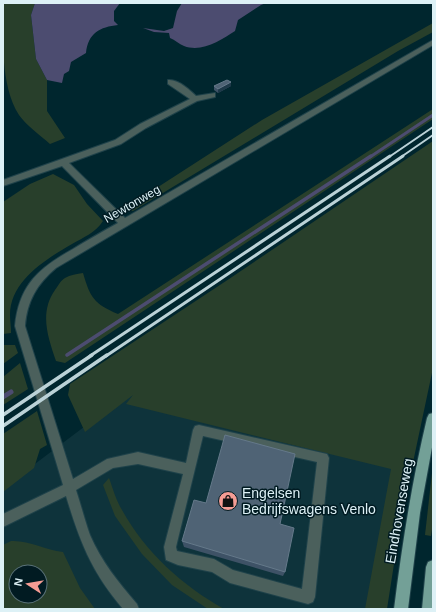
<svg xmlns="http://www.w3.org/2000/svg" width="436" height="612" font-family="Arial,sans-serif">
<rect width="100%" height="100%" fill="#00262e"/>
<path fill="#0e333b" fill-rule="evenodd" d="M 129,393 L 394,467 L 368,609 L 3,609 L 3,488 ZM 16,572 L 40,572 L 40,596 L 16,596 Z"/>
<g fill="#283f2b" fill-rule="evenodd">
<path d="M 3,3 L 35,3 L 31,15 L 36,59 L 47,80 L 47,111 L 65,138 L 50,144 C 41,136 26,125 19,115 C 0,85 3,37 3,3 Z"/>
<path d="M 433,23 L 433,32 L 398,51 L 133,211 L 124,209 L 262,120 Z"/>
<path d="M 433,109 L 433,119 L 65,363 L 56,361 C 48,337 39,313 55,290 C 58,286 61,280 65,278 C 70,275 77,274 83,273 C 90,297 94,304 118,314 Z"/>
<path d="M 433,141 L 433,368 L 401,519 L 387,609 L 365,609 L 391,469 L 126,404 L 133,395 L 85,432 L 68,395 L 70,384 L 229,279 Z"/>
<path d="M 53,174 L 74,185 L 87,204 L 103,221 C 95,233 84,237 72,244 C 46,259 10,281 10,315 C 10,321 11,327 11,333 L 3,334 L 3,202 L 30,184 Z"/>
<path d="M 3,345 L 15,345 L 18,353 L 3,364 Z"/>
<path d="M 20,363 L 28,389 L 3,405 L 3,377 Z"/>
<path d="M 37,411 L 47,445 L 40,449 L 34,468 L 3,492 L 3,434 Z"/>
<path d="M 433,464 L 433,523 L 431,536 L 425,535 Z"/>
<path d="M 109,478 C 113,489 116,500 122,510 C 145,552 183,586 224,609 L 208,609 L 172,585 L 142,554 L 115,516 L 103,485 Z"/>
<path d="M 11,541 C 29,540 45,550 63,552 L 80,588 L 95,609 L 3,609 L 3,545 ZM 16,572 L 40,572 L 40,596 L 16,596 Z"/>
</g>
<g fill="#4c4c70">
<path d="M 35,3 L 120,3 L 114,11 L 114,21 L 118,25 C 100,27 88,33 86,53 L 71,62 L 69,71 L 64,74 L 62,83 L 47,80 L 36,59 L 31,15 Z"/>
<path d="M 182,3 L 266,3 L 261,5 L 238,20 L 235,31 C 221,40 202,53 184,46 C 179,44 175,40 170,38 L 169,33 L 154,32 L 143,28 L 164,31 L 173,28 L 177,11 Z"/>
</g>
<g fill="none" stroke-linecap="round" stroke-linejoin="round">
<path stroke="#4c4c70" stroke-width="3" d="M 370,157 L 433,115"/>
<path stroke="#4c4c70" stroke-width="3.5" d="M 67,355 L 371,156"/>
<path stroke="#4c4c70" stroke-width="5" d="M 3,397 L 11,392"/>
<defs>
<path id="minor" d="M 433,40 L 433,45 L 56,268 C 37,284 27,301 25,326 L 73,479 L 107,459 L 138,452 L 186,463 L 193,430 L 195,426 L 199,425 L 327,454 L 329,458 L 315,597 L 313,602 L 308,604 L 230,583 L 212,572 L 178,565 L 166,560 L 164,547 L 183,474 L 138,464 L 113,468 L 76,490 C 81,505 85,521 90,535 C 101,561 119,583 137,604 L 139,609 L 123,609 C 91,571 80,542 66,496 L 3,527 L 3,514 L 63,485 L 15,326 C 19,285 39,268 73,249 C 88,240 103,231 118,223 L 62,166 L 3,186 L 3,180 L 115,140 L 140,124 L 190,99 L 168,84 L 168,80 C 178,79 190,90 196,96 L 215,93 L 215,97 L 197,101 L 146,128 L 121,144 L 69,163 L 125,218 ZM 203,436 L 317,462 L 302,589 L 233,570 L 214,559 L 177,551 L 176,547 Z"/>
<g id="major">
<path d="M 433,413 L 433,442 L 420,513 L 408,609 L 394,609 C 402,545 412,481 427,418 L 429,414 Z"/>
<path d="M 433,560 L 433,609 L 422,609 L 426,567 L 428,562 Z"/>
</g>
</defs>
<use href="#minor" stroke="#1f424a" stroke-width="2"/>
<use href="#major" stroke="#1f424a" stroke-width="2"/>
<use href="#minor" fill="#4b605c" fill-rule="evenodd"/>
<use href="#major" fill="#73a097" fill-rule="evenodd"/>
<g stroke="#bbd2d7" stroke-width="2">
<path d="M 389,157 L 433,127"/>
<path d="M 401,157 L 433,135"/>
</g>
<g stroke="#bbd2d7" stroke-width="3">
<path d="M 90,356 L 390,156"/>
<path d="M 106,356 L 403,156"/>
</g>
<g stroke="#bbd2d7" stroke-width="3.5">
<path d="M 3,415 L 92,355"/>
<path d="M 3,426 L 107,355"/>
</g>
</g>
<g fill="#3e5266">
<path d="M 231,82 L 231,86 L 218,93 L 214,90 L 214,86 Z"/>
<path d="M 206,503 L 280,524 L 285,572 L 283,576 L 184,547 L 182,541 Z"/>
</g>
<path fill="#1e3949" d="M 231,82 L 231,86 L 218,93 L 218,89 Z"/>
<g fill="#4f6375" stroke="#65798a">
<path d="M 227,80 L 231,82 L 218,89 L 214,86 Z"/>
<path d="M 225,435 L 295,454 L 280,524 L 294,528 L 285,572 L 182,541 L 194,500 L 206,503 Z"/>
</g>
<defs>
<symbol id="shop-disc" viewBox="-11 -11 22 22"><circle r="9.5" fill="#f59c94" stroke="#011b22"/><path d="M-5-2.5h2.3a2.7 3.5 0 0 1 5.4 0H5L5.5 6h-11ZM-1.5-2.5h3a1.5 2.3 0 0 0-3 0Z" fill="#111"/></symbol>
</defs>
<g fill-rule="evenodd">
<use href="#shop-disc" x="217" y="490" width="22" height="22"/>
</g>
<g text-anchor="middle" stroke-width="3" stroke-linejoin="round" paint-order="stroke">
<g font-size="12" fill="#ddf1f6" stroke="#011b22">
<text transform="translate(132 204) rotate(-30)" y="4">Newtonweg</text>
</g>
<g font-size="14" fill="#ddf1f6" stroke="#011b22" text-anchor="start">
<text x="242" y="498">Engelsen<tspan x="242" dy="16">Bedrijfswagens Venlo</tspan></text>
</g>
<g font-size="14" fill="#ddf1f6" stroke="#011b22">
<text transform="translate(399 511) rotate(-80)" y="5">Eindhovenseweg</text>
</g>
</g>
<rect width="436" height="612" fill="none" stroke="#ddf1f6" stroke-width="8"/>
<g transform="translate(28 584) rotate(282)"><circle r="19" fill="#011b22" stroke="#597177"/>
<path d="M0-3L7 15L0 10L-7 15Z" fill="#f59c94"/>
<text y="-6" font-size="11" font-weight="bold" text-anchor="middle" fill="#ddf1f6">N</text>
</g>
</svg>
